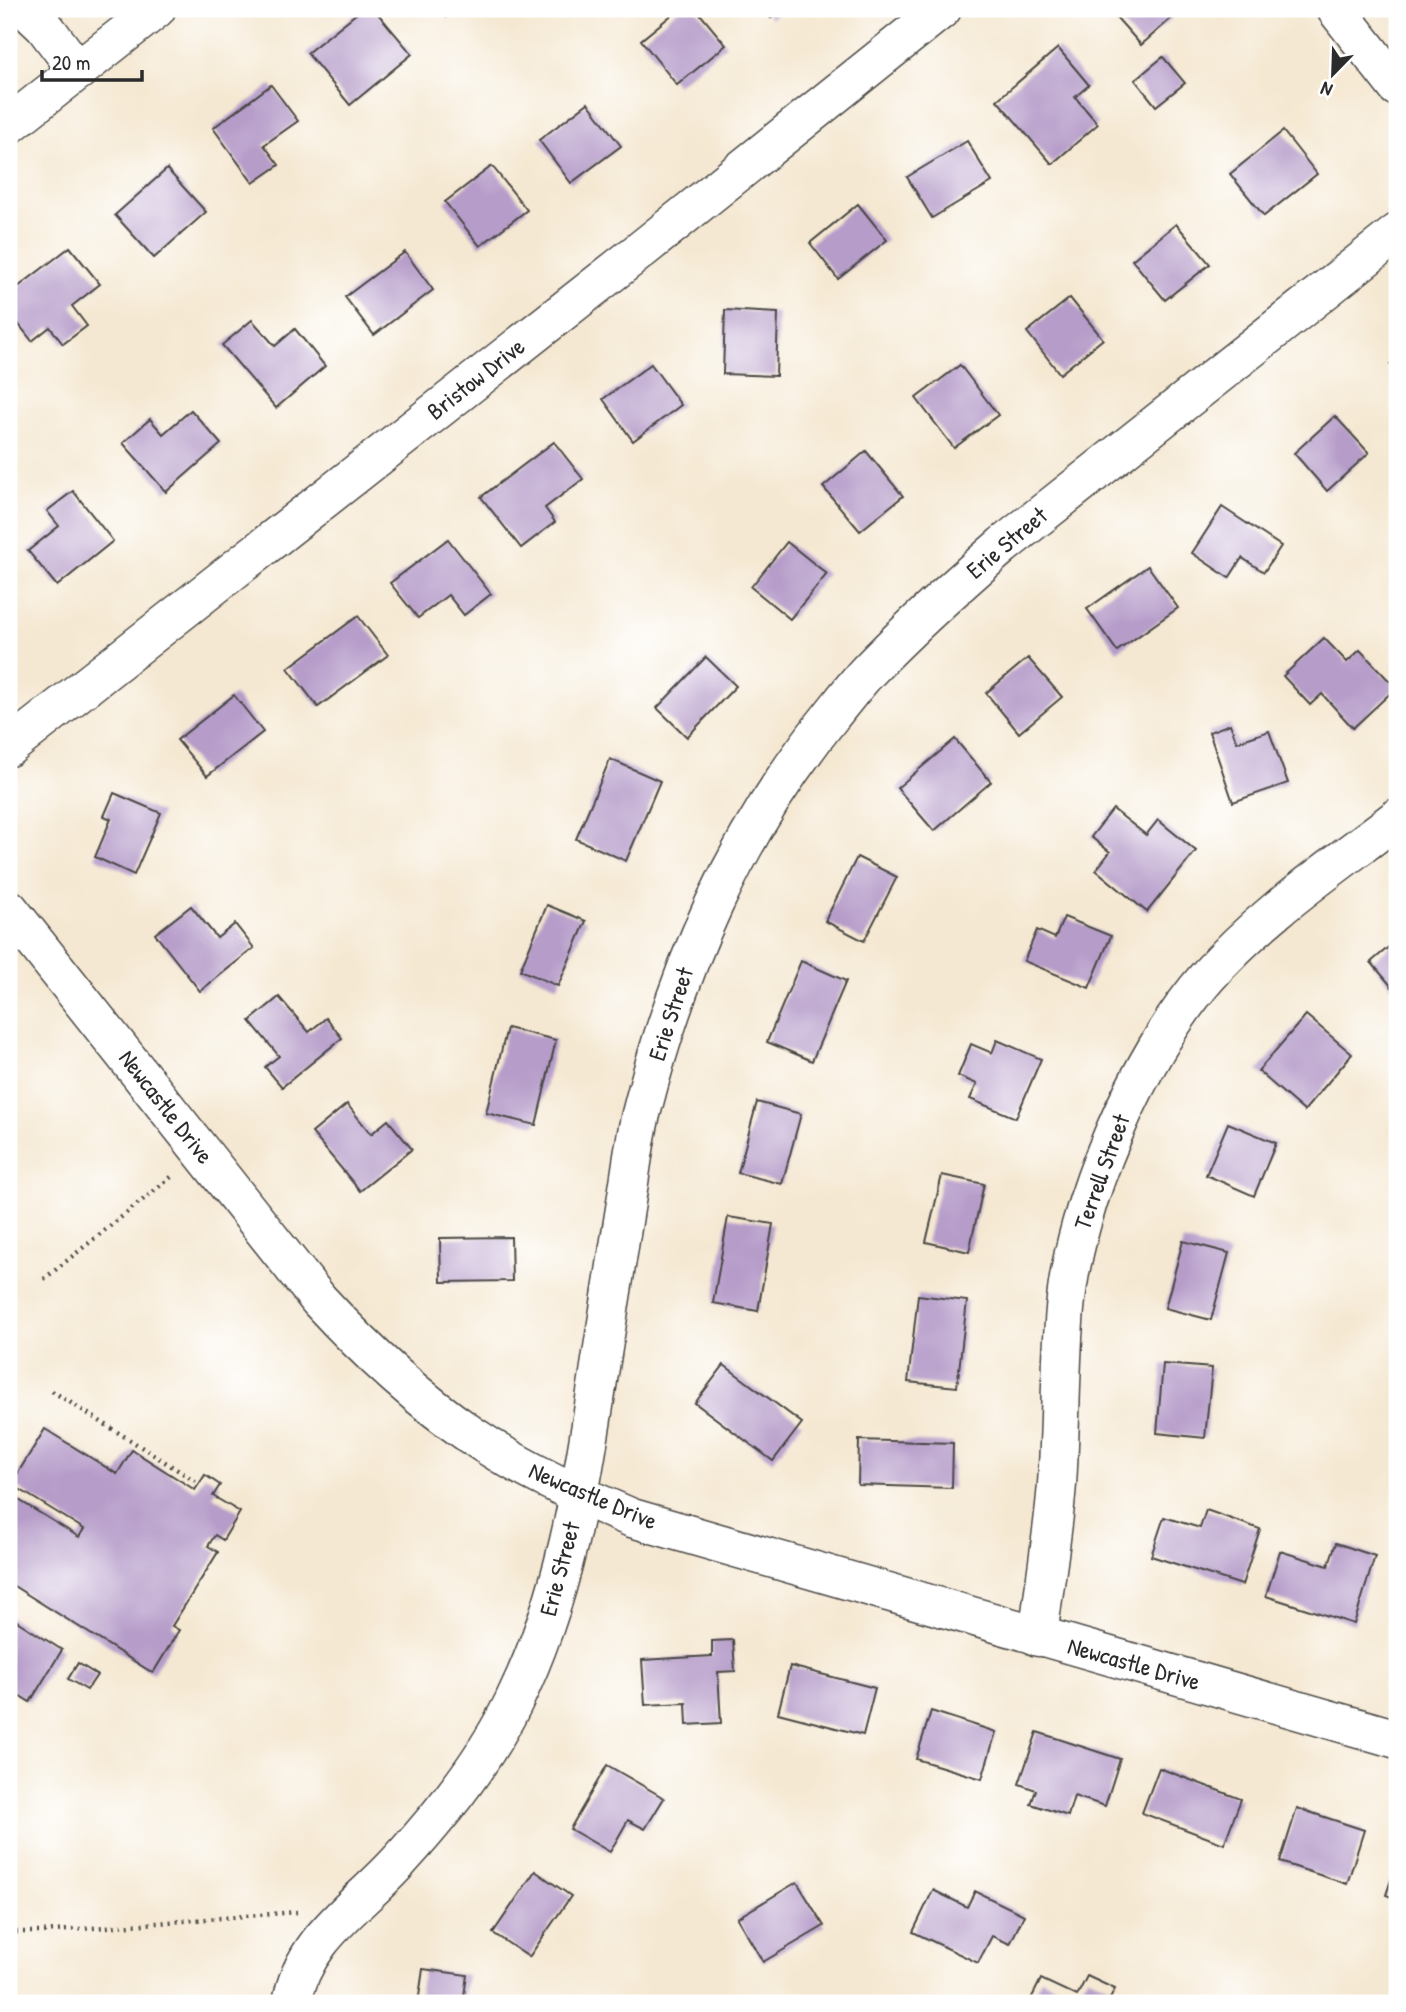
<svg xmlns="http://www.w3.org/2000/svg" width="1406" height="2012" font-family="'Patrick Hand',sans-serif">
<rect width="100%" height="100%" fill="#fff"/>
<filter id="ink" filterUnits="userSpaceOnUse"><feTurbulence type="fractalNoise" baseFrequency=".0143" numOctaves="2"/><feDisplacementMap in="SourceGraphic" scale="14" xChannelSelector="R" yChannelSelector="G"/><feConvolveMatrix kernelMatrix="1 2 1 2 8 2 1 2 1" color-interpolation-filters="sRGB"/></filter>
<filter id="wash" filterUnits="userSpaceOnUse"><feTurbulence type="fractalNoise" baseFrequency=".00686" numOctaves="4" result="noise"/><feDisplacementMap in="SourceGraphic" scale="28" xChannelSelector="R" yChannelSelector="G"/><feGaussianBlur stdDeviation="1.57" result="paint"/><feColorMatrix in="noise" values="0 0 0 0 0 0 0 0 0 0 0 0 0 0 0 0 0 1.4 0 .05"/><feComposite in="paint" operator="in"/></filter>
<g filter="url(#wash)">
<rect width="100%" height="100%" fill="#f5e8d2"/>
<g id="blocks">
<g fill="#b69cc9">
<path d="M 362,9 L 374,9 L 412,54 L 350,105 L 307,53 Z"/>
<path d="M 439,9 L 456,9 L 446,17 Z"/>
<path d="M 679,9 L 696,9 L 726,45 L 677,85 L 641,40 Z"/>
<path d="M 763,9 L 782,9 L 771,18 Z"/>
<path d="M 1109,9 L 1182,9 L 1141,45 Z"/>
<path d="M 1058,48 L 1089,85 L 1075,97 L 1098,124 L 1052,164 L 997,100 Z"/>
<path d="M 1163,57 L 1185,83 L 1156,106 L 1135,80 Z"/>
<path d="M 271,85 L 298,121 L 264,145 L 279,165 L 253,183 L 213,128 Z"/>
<path d="M 588,103 L 621,146 L 571,183 L 539,140 Z"/>
<path d="M 1283,131 L 1317,174 L 1264,216 L 1230,174 Z"/>
<path d="M 967,141 L 992,182 L 932,218 L 907,177 Z"/>
<path d="M 492,166 L 527,210 L 480,246 L 445,202 Z"/>
<path d="M 167,169 L 206,212 L 154,258 L 115,215 Z"/>
<path d="M 858,204 L 887,240 L 838,279 L 810,243 Z"/>
<path d="M 1176,224 L 1210,264 L 1165,300 L 1132,260 Z"/>
<path d="M 70,247 L 100,284 L 72,306 L 87,326 L 63,344 L 50,327 L 32,341 L 9,312 L 9,294 Z"/>
<path d="M 405,252 L 433,290 L 374,335 L 345,297 Z"/>
<path d="M 1070,298 L 1103,339 L 1060,374 L 1027,332 Z"/>
<path d="M 725,310 L 778,313 L 776,376 L 723,374 Z"/>
<path d="M 252,320 L 275,346 L 295,329 L 325,366 L 276,408 L 222,345 Z"/>
<path d="M 1397,358 L 1397,372 L 1390,364 Z"/>
<path d="M 651,364 L 681,405 L 633,441 L 603,399 Z"/>
<path d="M 960,365 L 998,415 L 954,448 L 916,398 Z"/>
<path d="M 191,410 L 221,444 L 166,492 L 123,443 L 150,419 L 163,434 Z"/>
<path d="M 1335,416 L 1369,453 L 1327,491 L 1294,453 Z"/>
<path d="M 554,442 L 583,479 L 545,508 L 555,522 L 521,548 L 481,497 Z"/>
<path d="M 866,451 L 903,496 L 860,531 L 823,487 Z"/>
<path d="M 73,491 L 113,541 L 57,586 L 28,551 L 59,526 L 47,511 Z"/>
<path d="M 1222,507 L 1281,546 L 1264,572 L 1242,558 L 1229,578 L 1192,553 Z"/>
<path d="M 448,539 L 491,594 L 464,615 L 448,595 L 418,618 L 390,583 Z"/>
<path d="M 787,542 L 827,574 L 790,619 L 751,587 Z"/>
<path d="M 1148,566 L 1178,608 L 1117,651 L 1087,609 Z"/>
<path d="M 358,616 L 388,655 L 318,707 L 288,668 Z"/>
<path d="M 1324,638 L 1347,662 L 1360,650 L 1396,688 L 1353,728 L 1322,694 L 1310,705 L 1283,676 Z"/>
<path d="M 706,657 L 736,686 L 687,737 L 657,708 Z"/>
<path d="M 1028,658 L 1062,697 L 1019,733 L 986,693 Z"/>
<path d="M 234,695 L 263,732 L 207,776 L 177,740 Z"/>
<path d="M 1230,724 L 1237,742 L 1269,731 L 1288,783 L 1233,802 L 1209,732 Z"/>
<path d="M 955,739 L 991,782 L 934,831 L 897,788 Z"/>
<path d="M 610,759 L 660,781 L 626,861 L 576,839 Z"/>
<path d="M 114,793 L 161,813 L 134,875 L 95,857 L 111,819 L 104,816 Z"/>
<path d="M 1113,809 L 1146,835 L 1158,820 L 1196,851 L 1147,912 L 1096,870 L 1110,852 L 1091,837 Z"/>
<path d="M 857,857 L 897,877 L 864,941 L 825,921 Z"/>
<path d="M 547,905 L 586,921 L 558,986 L 520,970 Z"/>
<path d="M 191,906 L 217,938 L 235,924 L 254,948 L 200,991 L 155,934 Z"/>
<path d="M 1064,917 L 1111,936 L 1089,988 L 1024,961 L 1037,930 L 1055,938 Z"/>
<path d="M 1397,940 L 1397,993 L 1371,962 Z"/>
<path d="M 801,961 L 846,981 L 812,1061 L 767,1042 Z"/>
<path d="M 279,997 L 309,1032 L 326,1018 L 342,1038 L 282,1087 L 265,1067 L 279,1056 L 250,1021 Z"/>
<path d="M 1306,1015 L 1352,1054 L 1304,1111 L 1258,1071 Z"/>
<path d="M 507,1028 L 556,1040 L 536,1125 L 486,1113 Z"/>
<path d="M 997,1040 L 1041,1059 L 1016,1118 L 970,1099 L 977,1084 L 958,1076 L 971,1044 L 992,1053 Z"/>
<path d="M 757,1102 L 801,1114 L 782,1184 L 738,1173 Z"/>
<path d="M 347,1104 L 371,1134 L 388,1120 L 412,1149 L 360,1191 L 312,1133 Z"/>
<path d="M 1228,1123 L 1276,1143 L 1254,1196 L 1206,1175 Z"/>
<path d="M 942,1175 L 984,1184 L 969,1252 L 926,1242 Z"/>
<path d="M 728,1217 L 773,1224 L 758,1311 L 713,1303 Z"/>
<path d="M 511,1237 L 512,1281 L 441,1282 L 440,1238 Z"/>
<path d="M 1183,1241 L 1229,1253 L 1211,1320 L 1165,1308 Z"/>
<path d="M 918,1295 L 967,1301 L 957,1387 L 908,1382 Z"/>
<path d="M 1163,1364 L 1212,1368 L 1205,1438 L 1157,1433 Z"/>
<path d="M 724,1365 L 802,1423 L 773,1461 L 695,1403 Z"/>
<path d="M 45,1429 L 117,1474 L 132,1450 L 195,1490 L 205,1475 L 220,1485 L 213,1496 L 240,1512 L 223,1540 L 215,1535 L 208,1546 L 218,1552 L 172,1626 L 179,1630 L 153,1673 L 9,1583 L 9,1494 L 79,1537 L 84,1529 L 11,1484 Z"/>
<path d="M 859,1440 L 953,1443 L 952,1488 L 858,1485 Z"/>
<path d="M 1206,1510 L 1260,1529 L 1242,1585 L 1151,1556 L 1164,1517 L 1200,1528 Z"/>
<path d="M 1336,1543 L 1375,1556 L 1354,1624 L 1266,1596 L 1280,1551 L 1328,1566 Z"/>
<path d="M 9,1616 L 62,1650 L 30,1702 L 9,1689 Z"/>
<path d="M 733,1640 L 735,1671 L 718,1672 L 721,1723 L 687,1725 L 686,1703 L 645,1705 L 642,1660 L 712,1656 L 712,1641 Z"/>
<path d="M 78,1663 L 97,1675 L 87,1690 L 68,1679 Z"/>
<path d="M 790,1666 L 875,1688 L 863,1735 L 778,1713 Z"/>
<path d="M 931,1711 L 996,1732 L 982,1779 L 916,1759 Z"/>
<path d="M 1037,1732 L 1120,1759 L 1105,1806 L 1074,1796 L 1068,1816 L 1031,1804 L 1036,1790 L 1019,1784 Z"/>
<path d="M 607,1765 L 664,1798 L 645,1829 L 628,1820 L 610,1852 L 570,1829 Z"/>
<path d="M 1159,1768 L 1241,1799 L 1224,1844 L 1142,1813 Z"/>
<path d="M 1297,1808 L 1364,1830 L 1347,1884 L 1280,1862 Z"/>
<path d="M 1397,1862 L 1397,1899 L 1386,1895 Z"/>
<path d="M 535,1871 L 571,1896 L 529,1957 L 493,1933 Z"/>
<path d="M 797,1882 L 824,1926 L 763,1962 L 737,1918 Z"/>
<path d="M 933,1890 L 967,1907 L 975,1891 L 1024,1915 L 1010,1944 L 992,1936 L 978,1963 L 913,1932 Z"/>
<path d="M 423,1969 L 467,1975 L 463,2003 L 418,2003 Z"/>
<path d="M 1087,1976 L 1115,1989 L 1108,2003 L 1029,2003 L 1041,1979 L 1077,1996 Z"/>
</g>
</g>
</g>
<g filter="url(#ink)">
<use href="#blocks" fill-opacity="0" stroke="#494744" stroke-width="2"/>
<g fill="none" stroke-linecap="round" stroke-linejoin="round">
<defs>
<g id="minor">
<path d="M 26,9 L 44,26 L 78,71"/>
<path d="M 1336,9 L 1397,87"/>
<path d="M 9,747 L 641,250 L 942,9"/>
<path d="M 9,909 L 319,1300 C 365,1350 414,1396 471,1435 C 521,1469 576,1494 632,1518 L 1397,1739"/>
<path d="M 1038,1637 C 1044,1586 1053,1535 1057,1484 C 1061,1426 1060,1367 1065,1309 C 1074,1205 1138,1056 1207,977 C 1261,915 1332,868 1397,818"/>
<path d="M 292,2003 C 303,1937 360,1906 401,1859 C 444,1812 485,1760 513,1703 C 572,1583 585,1459 606,1329 C 613,1283 621,1236 628,1189 C 632,1164 635,1138 641,1114 C 678,967 735,835 831,716 C 843,701 855,685 868,671 C 911,626 957,585 1003,545 L 1397,233"/>
</g>
<path id="major" d="M 9,125 L 156,9"/>
</defs>
<use href="#minor" stroke="#494744" stroke-width="41"/>
<use href="#major" stroke="#494744" stroke-width="41"/>
<g stroke="#494744" stroke-width="4.5" stroke-dasharray="2 5" stroke-linecap="butt">
<path d="M 44,1279 L 175,1174"/>
<path d="M 52,1391 L 200,1484"/>
<path d="M 9,1932 L 42,1932 L 297,1912"/>
</g>
<use href="#minor" stroke="#fff" stroke-width="38"/>
<use href="#major" stroke="#fff" stroke-width="38"/>
</g>
</g>
<g text-anchor="middle" stroke-width="6" stroke-linejoin="round" paint-order="stroke">
<g font-size="24" fill="#2b2b2b" stroke="#fff">
<text transform="translate(476 379) rotate(-38)" y="8">Bristow Drive</text>
<text transform="translate(1007 543) rotate(-40)" y="8">Erie Street</text>
<text transform="translate(671 1014) rotate(-72)" y="8">Erie Street</text>
<text transform="translate(166 1107) rotate(52)" y="8">Newcastle Drive</text>
<text transform="translate(1102 1172) rotate(-70)" y="8">Terrell Street</text>
<text transform="translate(593 1496) rotate(23)" y="8">Newcastle Drive</text>
<text transform="translate(560 1569) rotate(-75)" y="8">Erie Street</text>
<text transform="translate(1134 1664) rotate(16)" y="8">Newcastle Drive</text>
</g>
</g>
<rect width="1406" height="2012" fill="none" stroke="#fff" stroke-width="35"/>
<g transform="translate(1333 74) rotate(203)" stroke="#ffffff" stroke-width="5" paint-order="stroke">
<path d="M0-5L12 26L0 18L-12 26Z" fill="#2b2b2b"/>
<text y="-10" font-size="19" font-weight="bold" text-anchor="middle" fill="#2b2b2b">N</text>
</g>
<path d="M42 70v10h100v-10" fill="none" stroke="#2b2b2b" stroke-width="3.5"/>
<text x="52" y="70" font-size="21" fill="#2b2b2b" stroke="#ffffff" stroke-width="5" paint-order="stroke">20 m</text>
</svg>
